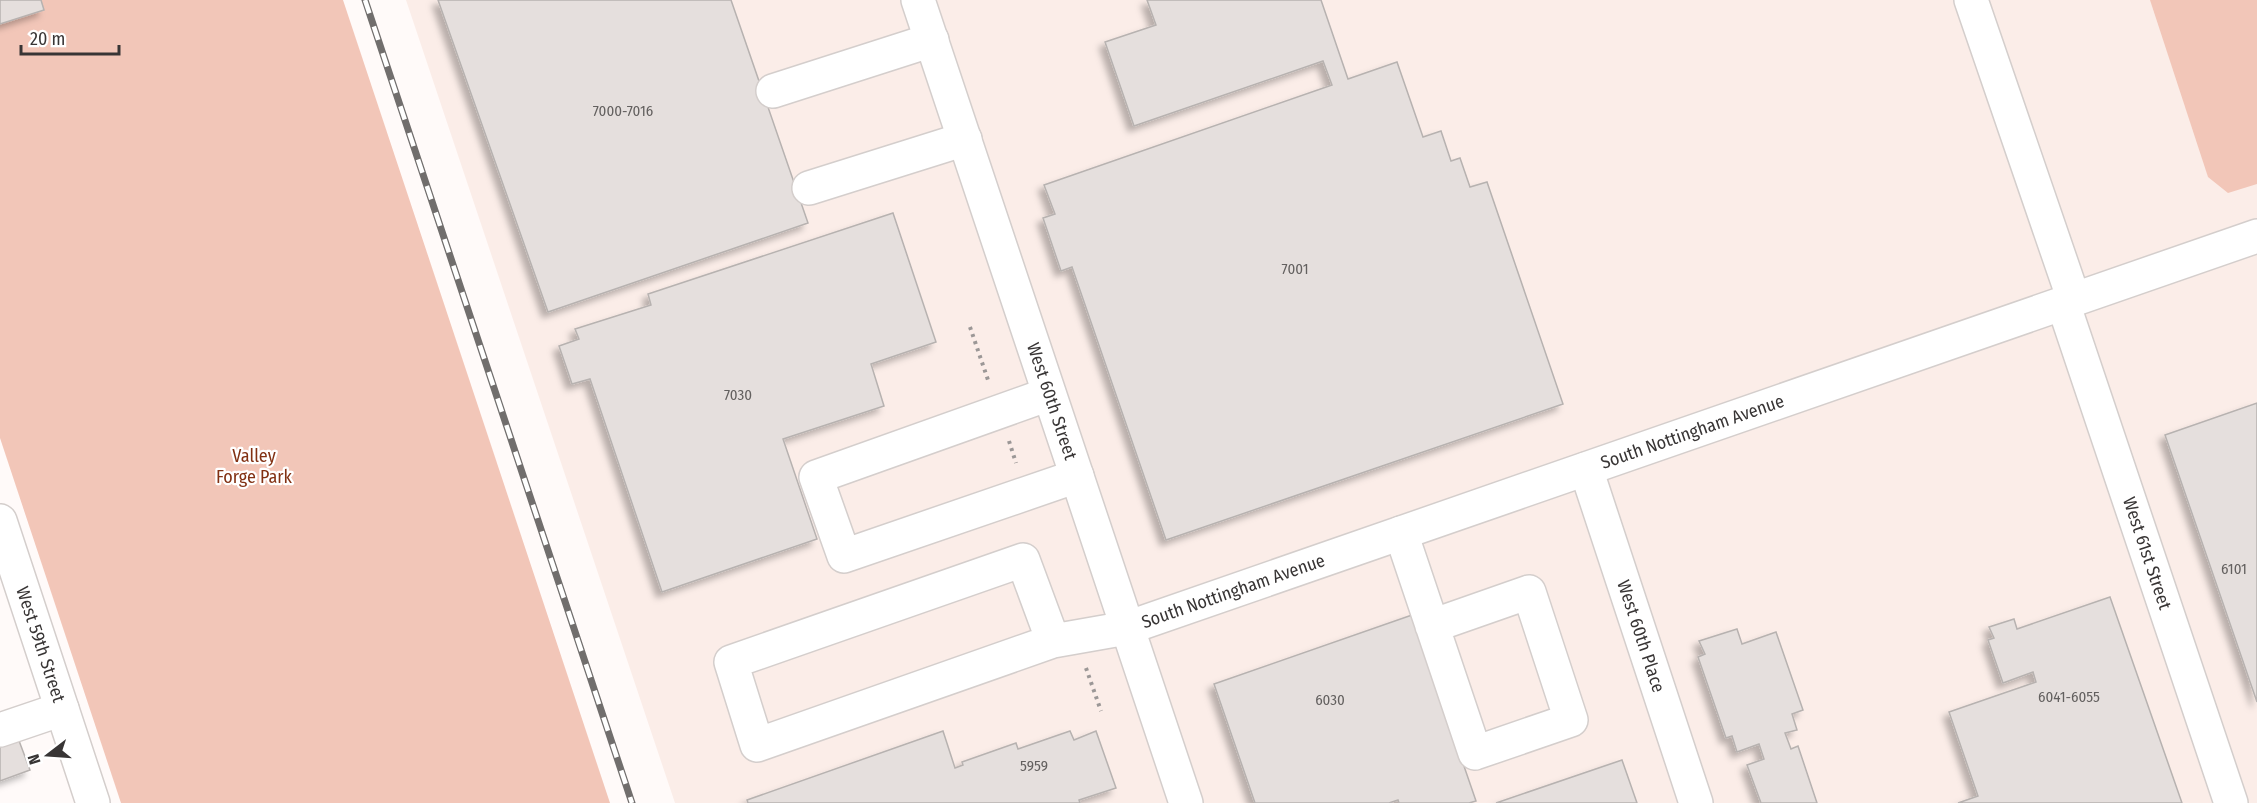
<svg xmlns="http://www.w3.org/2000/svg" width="2257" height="803" font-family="'Fira Sans Condensed',sans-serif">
<defs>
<filter id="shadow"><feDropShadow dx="-5.5" dy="5.5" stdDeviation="3" flood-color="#0004"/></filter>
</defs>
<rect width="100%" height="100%" fill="#fffaf9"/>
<path fill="#fbede8" d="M 406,0 L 2257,0 L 2257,803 L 675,803 Z"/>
<g fill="#f2c6b8">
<path d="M 0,0 L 343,0 L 610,803 L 121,803 L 0,438 Z"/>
<path d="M 2150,0 L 2257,0 L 2257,184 L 2228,193 L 2208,177 Z"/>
</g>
<g fill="#e5dfdd" stroke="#b7b2b0" stroke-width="1.5" filter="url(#shadow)">
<path d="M 0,0 L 41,0 L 44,10 L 0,24 Z"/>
<path d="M 438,0 L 731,0 L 808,223 L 548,312 Z"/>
<path d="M 1147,0 L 1321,0 L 1348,79 L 1397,62 L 1423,137 L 1441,131 L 1451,161 L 1460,158 L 1470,187 L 1487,182 L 1563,404 L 1166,540 L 1072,267 L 1061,271 L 1043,218 L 1055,214 L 1044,185 L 1332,85 L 1323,61 L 1134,126 L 1105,42 L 1156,25 Z"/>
<path d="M 893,213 L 936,342 L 871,364 L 884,406 L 783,439 L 817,539 L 662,592 L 590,379 L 572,384 L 559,346 L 579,339 L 575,329 L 651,305 L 648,294 Z"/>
<path d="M 2257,403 L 2257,702 L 2165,435 Z"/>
<path d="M 2110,597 L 2182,803 L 1958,803 L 1978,796 L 1949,712 L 2036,682 L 2033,672 L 2003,683 L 1988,640 L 1994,638 L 1989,627 L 2014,619 L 2017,629 Z"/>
<path d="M 1412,615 L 1476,801 L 1469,803 L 1399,803 L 1398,800 L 1389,803 L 1255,803 L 1214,684 Z"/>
<path d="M 1737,629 L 1742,644 L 1776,632 L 1803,710 L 1792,714 L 1797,730 L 1785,733 L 1791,749 L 1798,746 L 1817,803 L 1761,803 L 1747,765 L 1764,759 L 1759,744 L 1737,752 L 1732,736 L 1726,738 L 1698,657 L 1705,654 L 1699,641 Z"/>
<path d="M 943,731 L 955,768 L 963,765 L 962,762 L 1016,743 L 1018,749 L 1070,731 L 1074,740 L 1096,731 L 1116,788 L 1079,800 L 1080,803 L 748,803 L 747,800 Z"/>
<path d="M 18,738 L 30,770 L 0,781 L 0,745 Z"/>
<path d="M 1622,760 L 1637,803 L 1496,803 Z"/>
</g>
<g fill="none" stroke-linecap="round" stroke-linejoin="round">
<defs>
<g id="minor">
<path id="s1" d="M 918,0 L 1186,803"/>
<path d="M 1971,0 L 2074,300"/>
<path d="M 773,91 L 932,40"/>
<path d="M 809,188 L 965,139"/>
<path id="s2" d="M 2063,303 L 2231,803"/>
<path d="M 1049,394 L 816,477 L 844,556 L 1077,476"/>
<path id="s3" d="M 1586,469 L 1696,803"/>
<path id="s4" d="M 0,521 L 93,803"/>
<path d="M 1401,533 L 1475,753 L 1571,720 L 1529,592 L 1432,626"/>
<path id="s5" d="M 1053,641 L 1023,560 L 731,662 L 757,745 L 1053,641 L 1127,628 L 2257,236"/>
<path d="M 0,730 L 62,709"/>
</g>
</defs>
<use href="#minor" stroke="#d4cecc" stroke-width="36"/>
<g stroke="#9b9796" stroke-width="4" stroke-dasharray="3 4.5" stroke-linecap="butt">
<path d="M 970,327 L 988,380"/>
<path d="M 1009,441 L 1016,463"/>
<path d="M 1086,668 L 1101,711"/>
</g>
<use href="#minor" stroke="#fff" stroke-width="33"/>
<defs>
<path id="rail" d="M 365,0 L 632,803"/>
</defs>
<use href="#rail" stroke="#716e6d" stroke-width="7"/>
<use href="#rail" stroke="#fff" stroke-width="4.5" stroke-dasharray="14" stroke-linecap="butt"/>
</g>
<g text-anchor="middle" stroke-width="4.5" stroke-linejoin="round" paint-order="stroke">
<g font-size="15" fill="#63605f">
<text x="623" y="116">7000-7016</text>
<text x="1295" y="274">7001</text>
<text x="738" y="400">7030</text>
<text x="2234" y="574">6101</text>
<text x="2069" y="702">6041-6055</text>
<text x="1330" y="705">6030</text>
<text x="1034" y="771">5959</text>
</g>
<g font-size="18" fill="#383535" stroke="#fff">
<text dy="6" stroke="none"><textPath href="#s1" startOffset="423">West 60th Street</textPath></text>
<text dy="6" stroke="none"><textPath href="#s5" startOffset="1470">South Nottingham Avenue</textPath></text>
<text dy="6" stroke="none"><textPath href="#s2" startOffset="264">West 61st Street</textPath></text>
<text dy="6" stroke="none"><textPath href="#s5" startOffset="984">South Nottingham Avenue</textPath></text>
<text dy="6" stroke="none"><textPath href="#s3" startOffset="176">West 60th Place</textPath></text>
<text dy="6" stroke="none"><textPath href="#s4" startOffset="130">West 59th Street</textPath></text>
</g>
<g font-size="18" fill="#823113" stroke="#fff">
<text x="254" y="462">Valley<tspan x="254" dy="21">Forge Park</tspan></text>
</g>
</g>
<g transform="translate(48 755) rotate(253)" stroke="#ffffff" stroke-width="4.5" paint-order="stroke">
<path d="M0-4.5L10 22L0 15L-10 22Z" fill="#383535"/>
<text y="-9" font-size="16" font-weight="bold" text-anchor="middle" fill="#383535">N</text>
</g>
<path d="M21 45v9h98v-9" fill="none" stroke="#383535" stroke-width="3"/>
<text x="30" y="45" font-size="18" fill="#383535" stroke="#ffffff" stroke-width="4.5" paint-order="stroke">20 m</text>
</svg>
